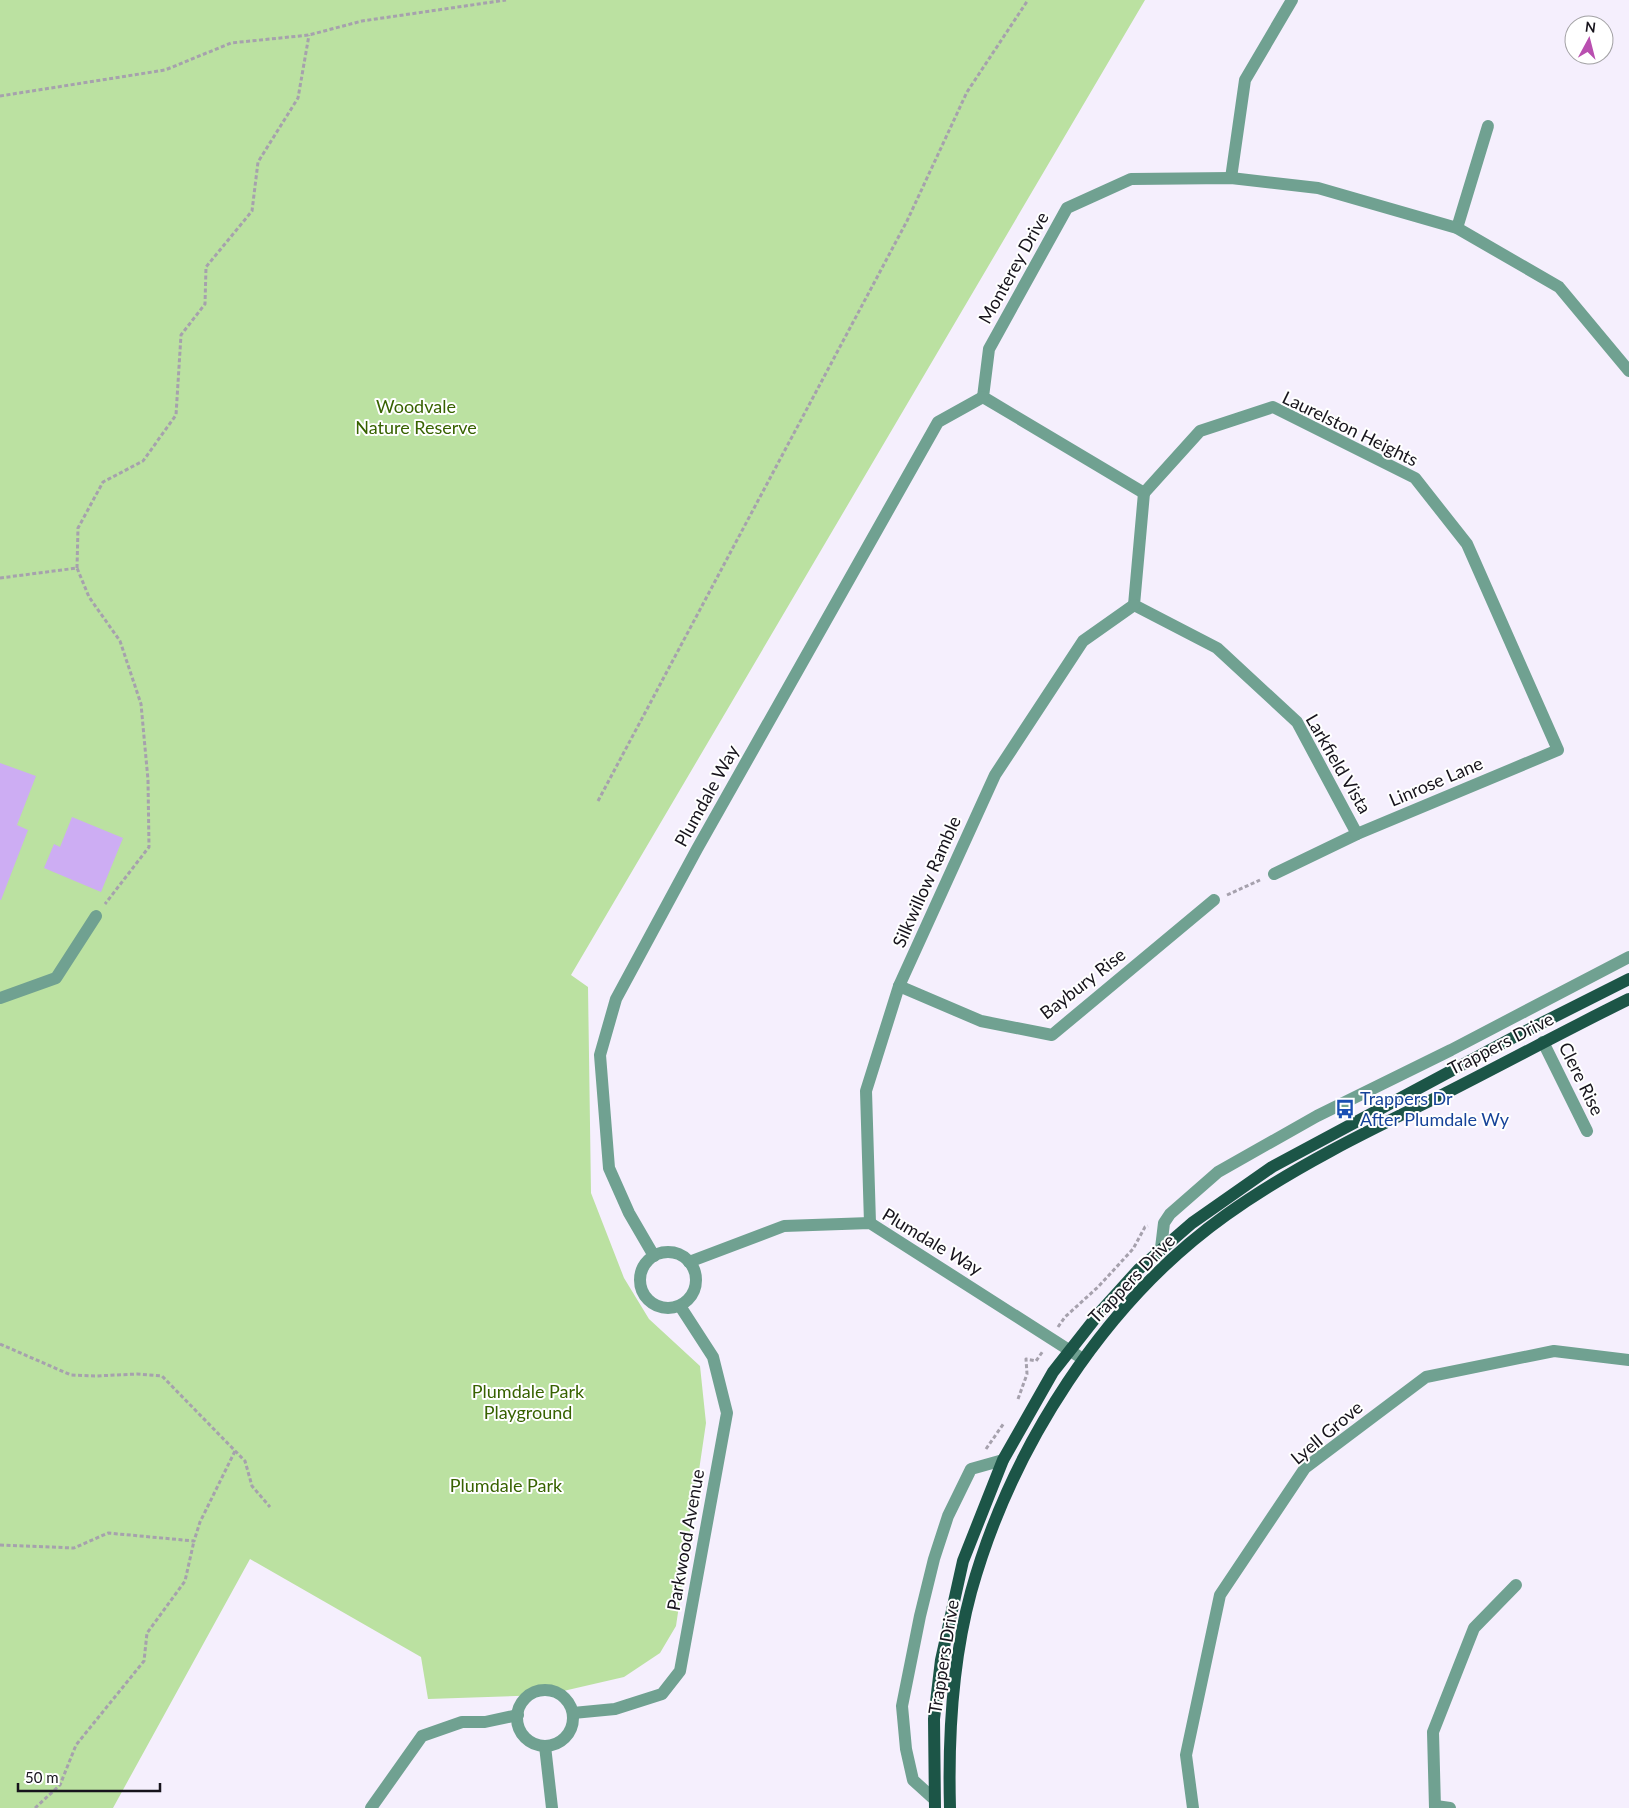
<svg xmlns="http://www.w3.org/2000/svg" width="1629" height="1808" font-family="Lato,sans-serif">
<rect width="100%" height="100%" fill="#f5effd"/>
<path fill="#bbe1a1" d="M 0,0 L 1145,0 L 571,975 L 588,987 L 591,1193 L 624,1278 L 649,1319 L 700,1366 L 706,1423 L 676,1626 L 660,1653 L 624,1677 L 546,1695 L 428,1699 L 421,1657 L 250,1559 L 113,1808 L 0,1808 Z"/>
<g fill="#cdadf3">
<path d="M 0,763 L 36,776 L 17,825 L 28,830 L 1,900 L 0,900 Z"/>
<path d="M 72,817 L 123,838 L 101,892 L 44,868 L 54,844 L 60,847 Z"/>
</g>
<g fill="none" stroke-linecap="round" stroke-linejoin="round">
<g stroke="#a6a1ad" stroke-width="3" stroke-dasharray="4 2.5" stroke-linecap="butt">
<path d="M 0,96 L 165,70 L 231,43 L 309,35 L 362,21 L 506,0"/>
<path d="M 77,568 L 78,528 L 103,482 L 143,461 L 176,415 L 181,335 L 205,304 L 206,267 L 252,211 L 258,162 L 298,98 L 309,35"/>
<path d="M 0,578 L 77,568 L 89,597 L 120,641 L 141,704 L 148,780 L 149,847 L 105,904"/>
<path d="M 598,801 L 907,221 L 967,92 L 1028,0"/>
<path d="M 1227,895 L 1260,880"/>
<path d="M 1058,1327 L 1065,1317 L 1098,1287 L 1133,1249 L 1145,1227 L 1148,1226"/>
<path d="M 0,1344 L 71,1375 L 95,1376 L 137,1374 L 162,1376 L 245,1461 L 252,1486 L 270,1507"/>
<path d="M 1018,1399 L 1027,1374 L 1026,1359 L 1036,1361 L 1043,1351"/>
<path d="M 986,1449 L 1004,1423"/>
<path d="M 0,1545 L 74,1548 L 108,1533 L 194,1541 L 200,1522 L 235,1451"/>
<path d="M 35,1808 L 60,1785 L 76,1745 L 144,1661 L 147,1633 L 185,1581 L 194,1541"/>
</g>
<g stroke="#70a191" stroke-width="12">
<path d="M 1231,178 L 1245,80 L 1292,0"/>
<path d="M 1457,228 L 1488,126"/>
<path d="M 1144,493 L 983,397 L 989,349 L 1067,208 L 1131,179 L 1231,178 L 1318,188 L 1457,228 L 1559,287 L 1629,371"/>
<path d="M 1144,493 L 1200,431 L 1273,407 L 1415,478 L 1467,544 L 1558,750 L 1357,834 L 1274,874"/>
<path d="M 1144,493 L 1134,605 L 1217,648 L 1297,722 L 1357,834"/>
<path d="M 899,986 L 981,1021 L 1052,1035 L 1214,900"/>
<path d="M 0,998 L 56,978 L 96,916"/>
<path d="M 1543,1042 L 1587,1131"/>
<path d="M 870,1223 L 866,1091 L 899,986 L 995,775 L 1083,641 L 1134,605"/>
<path d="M 1161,1248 L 1164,1223 L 1170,1214 L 1218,1172 L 1317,1116 L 1451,1050 L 1629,957"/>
<circle cx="668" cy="1280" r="28"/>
<path d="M 654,1256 L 629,1213 L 609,1168 L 600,1055 L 616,999 L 697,849 L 938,422 L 983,397"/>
<path d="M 689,1262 L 784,1226 L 870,1223 L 1083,1359"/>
<circle cx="545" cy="1718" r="28"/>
<path d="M 573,1713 L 615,1709 L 662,1694 L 680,1671 L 727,1413 L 713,1357 L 680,1306"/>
<path d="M 545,1746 L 552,1808"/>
<path d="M 934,1799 L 913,1780 L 906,1749 L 902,1706 L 920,1616 L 934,1559 L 948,1516 L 971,1469 L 1003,1460"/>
<path d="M 1436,1806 L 1450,1808"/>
<path d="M 371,1808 L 422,1736 L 462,1722 L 485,1722 L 518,1715"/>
<path d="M 1193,1808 L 1186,1755 L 1220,1595 L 1305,1468 L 1426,1377 L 1554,1351 L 1629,1360"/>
<path d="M 1435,1808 L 1433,1732 L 1474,1628 L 1516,1585"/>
</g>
<g stroke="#1c5547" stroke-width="12">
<path d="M 935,1808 L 934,1719 L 941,1660 L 963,1561 L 1003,1460 L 1053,1372 L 1101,1311 L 1139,1269 L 1192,1223 L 1272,1167 L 1518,1035 L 1629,979"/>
<path d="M 950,1808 C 948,1736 952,1662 971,1592 C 1011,1448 1104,1302 1226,1215 C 1295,1166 1370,1130 1446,1093 C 1507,1062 1568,1029 1629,999"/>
</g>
</g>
<defs>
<symbol id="bus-bare" viewBox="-9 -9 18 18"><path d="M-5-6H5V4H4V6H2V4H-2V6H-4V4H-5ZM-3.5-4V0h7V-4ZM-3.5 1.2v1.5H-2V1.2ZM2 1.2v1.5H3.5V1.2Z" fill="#1a4fb4" stroke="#fff" stroke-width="2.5" paint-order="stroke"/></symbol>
</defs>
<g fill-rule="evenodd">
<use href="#bus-bare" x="1331" y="1095" width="28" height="28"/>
</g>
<g text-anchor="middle" stroke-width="4" stroke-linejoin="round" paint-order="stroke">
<g font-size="18" fill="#17141c" stroke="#fff">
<text transform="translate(1014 268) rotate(-61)" y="6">Monterey Drive</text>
<text transform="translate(1350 429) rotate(26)" y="6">Laurelston Heights</text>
<text transform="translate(1338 764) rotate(60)" y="6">Larkfield Vista</text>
<text transform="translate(1436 782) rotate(-23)" y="6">Linrose Lane</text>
<text transform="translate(707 796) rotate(-61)" y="6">Plumdale Way</text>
<text transform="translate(927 882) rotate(-66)" y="6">Silkwillow Ramble</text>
<text transform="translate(1083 984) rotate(-38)" y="6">Baybury Rise</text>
<text transform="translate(1501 1044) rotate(-27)" y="6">Trappers Drive</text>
<text transform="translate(1581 1079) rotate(64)" y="6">Clere Rise</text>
<text transform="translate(932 1242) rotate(31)" y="6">Plumdale Way</text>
<text transform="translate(1132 1279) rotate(-46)" y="6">Trappers Drive</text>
<text transform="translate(1327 1433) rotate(-40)" y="6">Lyell Grove</text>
<text transform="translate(686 1540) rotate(-80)" y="6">Parkwood Avenue</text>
<text transform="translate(944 1657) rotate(-81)" y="6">Trappers Drive</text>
</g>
<g font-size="18" fill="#376200" stroke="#fff">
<text x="416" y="413">Woodvale<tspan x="416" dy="21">Nature Reserve</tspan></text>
<text x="528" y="1398">Plumdale Park<tspan x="528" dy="21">Playground</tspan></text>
<text x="506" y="1492">Plumdale Park</text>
</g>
<g font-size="18" fill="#164399" stroke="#fff" text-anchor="start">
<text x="1360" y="1105">Trappers Dr<tspan x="1360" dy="21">After Plumdale Wy</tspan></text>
</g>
</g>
<g transform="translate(1589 40) rotate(7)"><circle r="24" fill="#ffffff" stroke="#a2a1a4"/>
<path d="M0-4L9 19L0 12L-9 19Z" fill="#b94fb0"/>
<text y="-8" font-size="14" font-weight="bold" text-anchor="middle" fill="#17141c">N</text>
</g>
<path d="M18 1783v8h142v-8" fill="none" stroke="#17141c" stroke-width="2.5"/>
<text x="25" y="1783" font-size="15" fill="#17141c" stroke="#ffffff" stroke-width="4" paint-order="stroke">50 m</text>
</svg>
